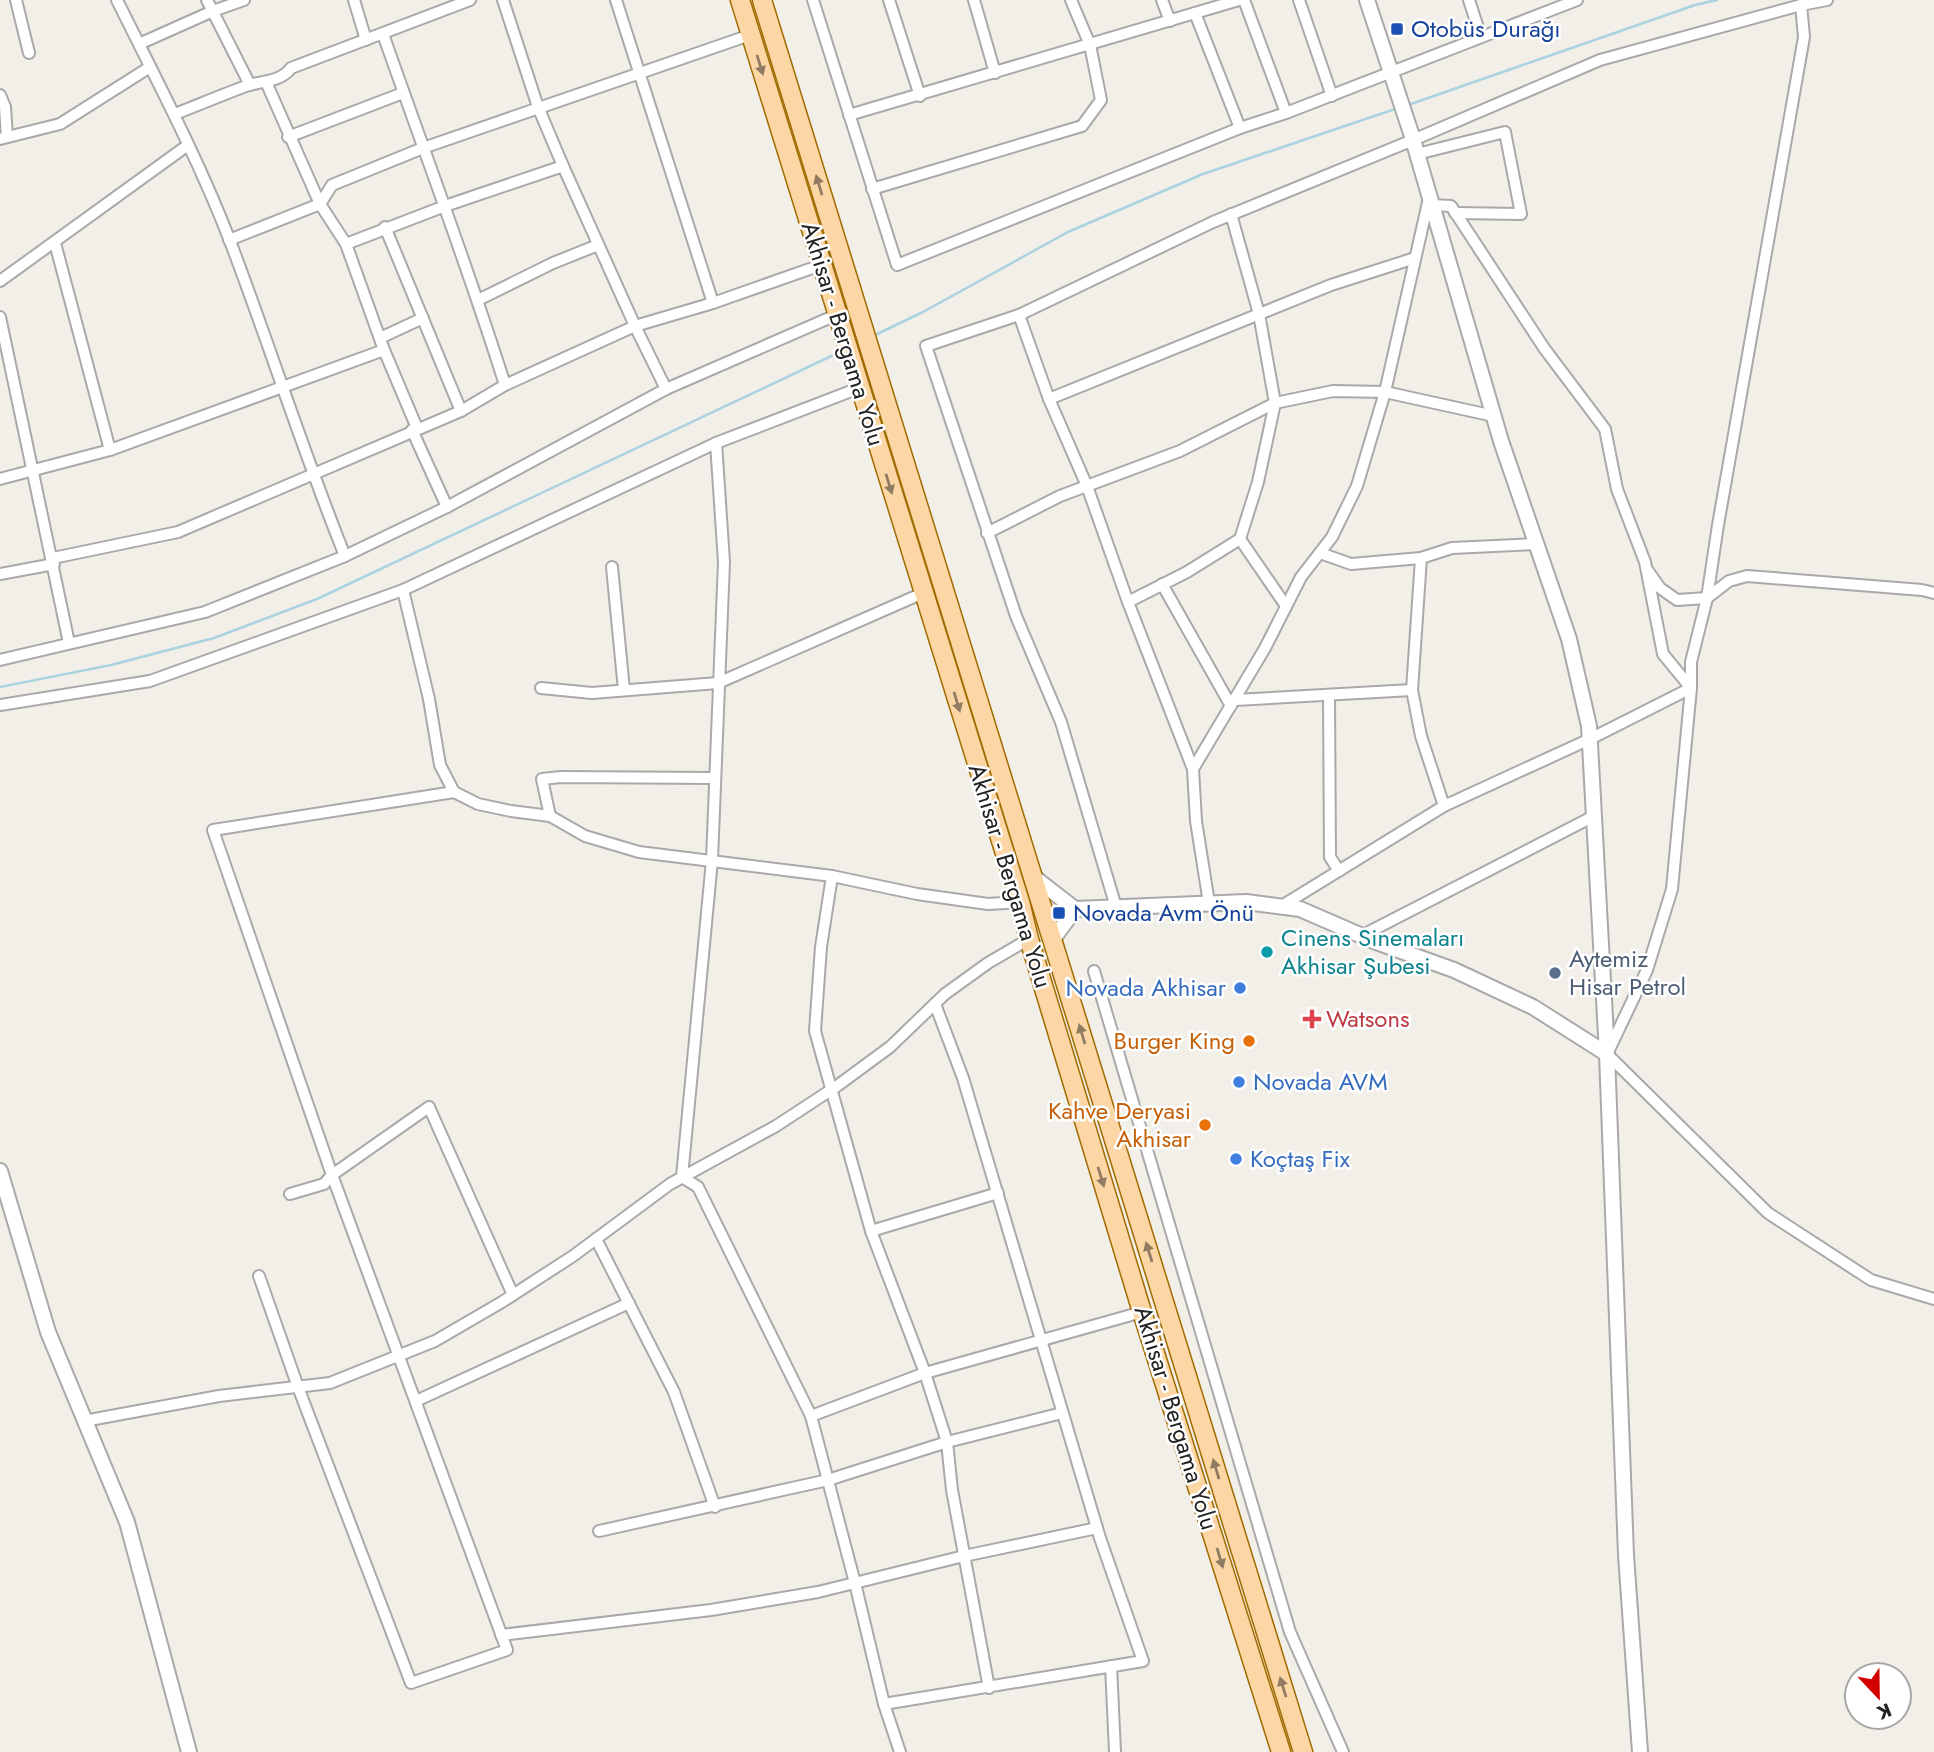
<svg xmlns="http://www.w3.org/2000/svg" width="1934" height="1752" font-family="Jost,sans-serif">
<rect width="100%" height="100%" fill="#f2efe9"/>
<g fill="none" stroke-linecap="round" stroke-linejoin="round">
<g stroke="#aad3df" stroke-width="2.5">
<path d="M 1408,105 L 1695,5 L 1717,0"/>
<path d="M 873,336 L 923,312 L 1068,232 L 1203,174 L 1398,108"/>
<path d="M 0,687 L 111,665 L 214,638 L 317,599 L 842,351"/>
</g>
<defs>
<g id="minor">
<path d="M 16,0 L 29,53"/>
<path d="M 117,0 C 156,79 198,158 230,241 C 270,346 303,452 345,556"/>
<path d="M 207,0 L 250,85"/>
<path d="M 354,0 L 366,40"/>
<path d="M 503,0 L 538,107 L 563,166 L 635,326 L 666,389"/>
<path d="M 616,0 L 713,303"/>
<path d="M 813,0 L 897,265 L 1240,128 L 1286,113 L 1577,0"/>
<path d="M 889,0 L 920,96"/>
<path d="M 974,0 L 995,73"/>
<path d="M 1162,0 L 1170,21"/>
<path d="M 1244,0 L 1286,113"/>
<path d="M 1299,0 L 1332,96"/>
<path d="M 1469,0 L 1481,37"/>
<path d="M 1801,5 L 1804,37 L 1718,525 L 1707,598 L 1691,662 L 1691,688 L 1672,889 L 1647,970 L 1607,1054 L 1768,1213 L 1871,1280 L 1934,1299"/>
<path d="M 1195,13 L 1240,128"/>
<path d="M 383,34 C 424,151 468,267 505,385"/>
<path d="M 139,44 L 213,11 L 244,0"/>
<path d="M 266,82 L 320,204 L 346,244 L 384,350 L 417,428"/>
<path d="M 0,95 L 5,107 L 7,137"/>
<path d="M 175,114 C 198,105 222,95 246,86 C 261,81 281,82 291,68 L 470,0"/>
<path d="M 849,115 L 1239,0"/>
<path d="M 288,137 L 403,93"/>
<path d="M 0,139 L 60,124 L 150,67"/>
<path d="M 1417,154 L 1505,132 L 1521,214 L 1455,213"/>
<path d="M 872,189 L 1082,126 L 1101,100 L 1090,45 L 1071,0"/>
<path d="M 385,227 L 461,411"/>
<path d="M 229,240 L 320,204 L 332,185 L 423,148 L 750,35"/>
<path d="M 55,243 L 110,450"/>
<path d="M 346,244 L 445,206 L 563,166"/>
<path d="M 0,281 L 188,145"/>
<path d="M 478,300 L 553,263 L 598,245"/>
<path d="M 1019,315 L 1049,399 L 1087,486 L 1128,602 L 1193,769"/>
<path d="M 0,317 L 69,643"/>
<path d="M 380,338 L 423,318"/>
<path d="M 1049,399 L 1331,285 L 1415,258"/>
<path d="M 412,430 L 447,507"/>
<path d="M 716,443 L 724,562 L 712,860 L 682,1177 L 698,1187 L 811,1416 L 855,1583 L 884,1704 L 900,1752"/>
<path d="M 0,479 L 110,450 L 384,350"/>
<path d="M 987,533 L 1060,496 L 1180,451 L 1275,403 L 1333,391 L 1385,392 L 1494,416"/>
<path d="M 1240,539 L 1286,606"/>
<path d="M 1320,553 L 1351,564 L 1421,558"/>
<path d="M 53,558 L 178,532 L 461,411 L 505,385 L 635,326 L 713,303 L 821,265"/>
<path d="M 612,567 L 624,690"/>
<path d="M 1648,571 L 1660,588 L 1677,600 L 1707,598 L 1729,581 L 1747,576 L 1922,590 L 1934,593"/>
<path d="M 0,574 L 54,564"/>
<path d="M 1162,584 L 1231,706"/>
<path d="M 403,590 L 429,699 L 440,765 L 454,792 L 478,804 L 511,811 L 550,816 L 585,836 L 639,852 L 832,876 L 917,894 L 988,904 L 1020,902"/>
<path d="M 1128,602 L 1187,572 L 1240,539 L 1258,482 L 1275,403 L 1259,314 L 1231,214"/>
<path d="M 0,660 L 205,612 L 345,556 L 447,507 L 666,389 L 836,315"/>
<path d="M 541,688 L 592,693 L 718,683 L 923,593"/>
<path d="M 1329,695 L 1330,857 L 1339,871"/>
<path d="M 1235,700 L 1412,690"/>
<path d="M 0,705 L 150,681 L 403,590 L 716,443 L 859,388"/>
<path d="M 1444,806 L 1421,736 L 1412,690 L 1421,558 L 1452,548 L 1536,544"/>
<path d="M 550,816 L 542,779 L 561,777 L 714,778"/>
<path d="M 832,876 L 821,947 L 815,1031 L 871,1231 L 925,1373 L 947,1442 L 952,1490 L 989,1688"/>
<path d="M 1209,903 L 1196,821 L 1193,769 L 1265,648 L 1301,577 L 1332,537 L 1357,486 L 1385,392 L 1429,198"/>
<path d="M 1116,907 L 1061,722 L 1016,616 L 926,346 L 1019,315 L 1213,222 L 1413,140 L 1600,60 L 1801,5 L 1827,0"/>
<path d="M 1280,907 L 1444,806 L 1590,739 L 1691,688 L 1663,654 L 1645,562 L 1617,489 L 1605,429 L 1544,348 L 1451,206 L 1432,205"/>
<path d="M 1361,936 L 1594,816"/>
<path d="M 1094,971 L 1290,1632 L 1343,1752"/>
<path d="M 290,1194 L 324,1184 L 332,1175 L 429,1107 L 513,1295"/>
<path d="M 871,1231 L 998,1193"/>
<path d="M 596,1239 L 674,1392 L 715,1507"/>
<path d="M 259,1276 L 298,1387 L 411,1683 L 507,1650 L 332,1175 L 213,830 L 454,792"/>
<path d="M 416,1401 L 629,1303"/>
<path d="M 811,1416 L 925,1373 L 1142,1312"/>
<path d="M 84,1421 L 219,1396 L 330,1383 L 435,1341 L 502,1302 L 573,1256 L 670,1184 L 776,1126 L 837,1086 L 890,1047 L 945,994 L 988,963 L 1029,939"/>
<path d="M 599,1531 L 828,1480 L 947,1442 L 1062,1413"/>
<path d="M 501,1635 L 711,1610 L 818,1592 L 964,1556 L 1097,1528"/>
<path d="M 1111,1666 L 1115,1752"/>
<path d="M 884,1704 L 1143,1661 L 1100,1538 L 963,1078 L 935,1004"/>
</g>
<g id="tertiary">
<path d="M 1367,0 L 1411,133 L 1501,441 L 1569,639 L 1589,726 L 1607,1054 L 1626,1555 L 1640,1752"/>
<path d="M 1035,878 L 1075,909 L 1246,902 L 1300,909 L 1376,942 L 1454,970 L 1533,1007 L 1607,1054"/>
<path d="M 1053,939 L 1075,909"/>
<path d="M 0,1171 L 48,1332 L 127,1522 L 189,1752"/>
</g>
<g id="primary">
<path d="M 740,0 L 1020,902 L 1029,939 L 1142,1312 L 1281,1752"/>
<path d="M 762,0 L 1303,1752"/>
</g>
</defs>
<use href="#minor" stroke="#a9a9a9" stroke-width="14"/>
<use href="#tertiary" stroke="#a9a9a9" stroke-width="18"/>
<use href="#primary" stroke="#a06b00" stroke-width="21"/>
<use href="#minor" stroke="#fff" stroke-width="10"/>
<use href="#tertiary" stroke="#fff" stroke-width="14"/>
<use href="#primary" stroke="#fcd6a4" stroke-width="18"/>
</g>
<defs><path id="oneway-solid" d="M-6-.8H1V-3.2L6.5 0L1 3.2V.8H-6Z" transform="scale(1.75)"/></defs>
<g fill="#8f7c63">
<use href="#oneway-solid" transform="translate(760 65) rotate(73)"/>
<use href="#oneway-solid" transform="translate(819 185) rotate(-107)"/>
<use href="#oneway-solid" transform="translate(889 484) rotate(73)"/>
<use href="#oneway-solid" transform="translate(957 702) rotate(73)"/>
<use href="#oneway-solid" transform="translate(1082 1034) rotate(-107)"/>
<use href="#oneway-solid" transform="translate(1101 1177) rotate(73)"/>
<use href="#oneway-solid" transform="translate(1149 1252) rotate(-107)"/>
<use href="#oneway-solid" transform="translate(1216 1469) rotate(-107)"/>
<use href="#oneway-solid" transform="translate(1220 1558) rotate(73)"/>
<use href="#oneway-solid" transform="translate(1283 1687) rotate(-107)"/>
</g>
<g fill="#1a4fb4" stroke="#fff" stroke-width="2.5">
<rect x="1390" y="22" width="14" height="14" rx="3.5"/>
<rect x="1052" y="906" width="14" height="14" rx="3.5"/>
</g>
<circle fill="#0f9aa8" stroke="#fff" stroke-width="2.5" cx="1267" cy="952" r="7"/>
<circle fill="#5c6f8a" stroke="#fff" stroke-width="2.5" cx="1555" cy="973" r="7"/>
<g fill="#3f7fe0" stroke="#fff" stroke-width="2.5">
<circle cx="1240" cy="988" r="7"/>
<circle cx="1239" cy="1082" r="7"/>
<circle cx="1236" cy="1159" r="7"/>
</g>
<path fill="#e0444e" stroke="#fff" stroke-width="2.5" d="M1308.5 1008.5h7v7h7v7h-7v7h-7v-7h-7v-7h7z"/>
<g fill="#e8710a" stroke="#fff" stroke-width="2.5">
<circle cx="1249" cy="1041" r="7"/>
<circle cx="1205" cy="1125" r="7"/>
</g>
<g text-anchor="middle" stroke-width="5" stroke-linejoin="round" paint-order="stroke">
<g font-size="24" fill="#164399" stroke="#fff" text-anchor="start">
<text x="1411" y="37">Otobüs Durağı</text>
<text x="1073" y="921">Novada Avm Önü</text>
</g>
<g font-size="24" fill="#222" stroke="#fff">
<text transform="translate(843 334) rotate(73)" y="8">Akhisar - Bergama Yolu</text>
<text transform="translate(1010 876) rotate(73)" y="8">Akhisar - Bergama Yolu</text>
<text transform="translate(1176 1418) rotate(73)" y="8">Akhisar - Bergama Yolu</text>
</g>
<g font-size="24" fill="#0d838f" stroke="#fff" text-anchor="start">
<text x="1281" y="946">Cinens Sinemaları<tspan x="1281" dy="28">Akhisar Şubesi</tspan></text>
</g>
<g font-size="24" fill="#4e5e75" stroke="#fff" text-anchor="start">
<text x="1569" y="967">Aytemiz<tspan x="1569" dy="28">Hisar Petrol</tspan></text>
</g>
<g font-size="24" fill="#366cbe" stroke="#fff" text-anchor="start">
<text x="1226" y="996" text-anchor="end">Novada Akhisar</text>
<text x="1253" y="1090">Novada AVM</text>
<text x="1250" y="1167">Koçtaş Fix</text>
</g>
<g font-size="24" fill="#be3a42" stroke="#fff" text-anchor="start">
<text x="1326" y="1027">Watsons</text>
</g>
<g font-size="24" fill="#c56008" stroke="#fff" text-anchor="end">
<text x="1235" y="1049">Burger King</text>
<text x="1191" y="1119">Kahve Deryasi<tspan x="1191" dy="28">Akhisar</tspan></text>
</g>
</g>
<g transform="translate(1878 1696) rotate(158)"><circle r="33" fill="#ffffff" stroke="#a7a7a7" stroke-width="2"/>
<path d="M0-5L12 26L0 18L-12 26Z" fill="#d40000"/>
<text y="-10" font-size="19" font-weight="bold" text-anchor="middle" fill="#222222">K</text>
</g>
</svg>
